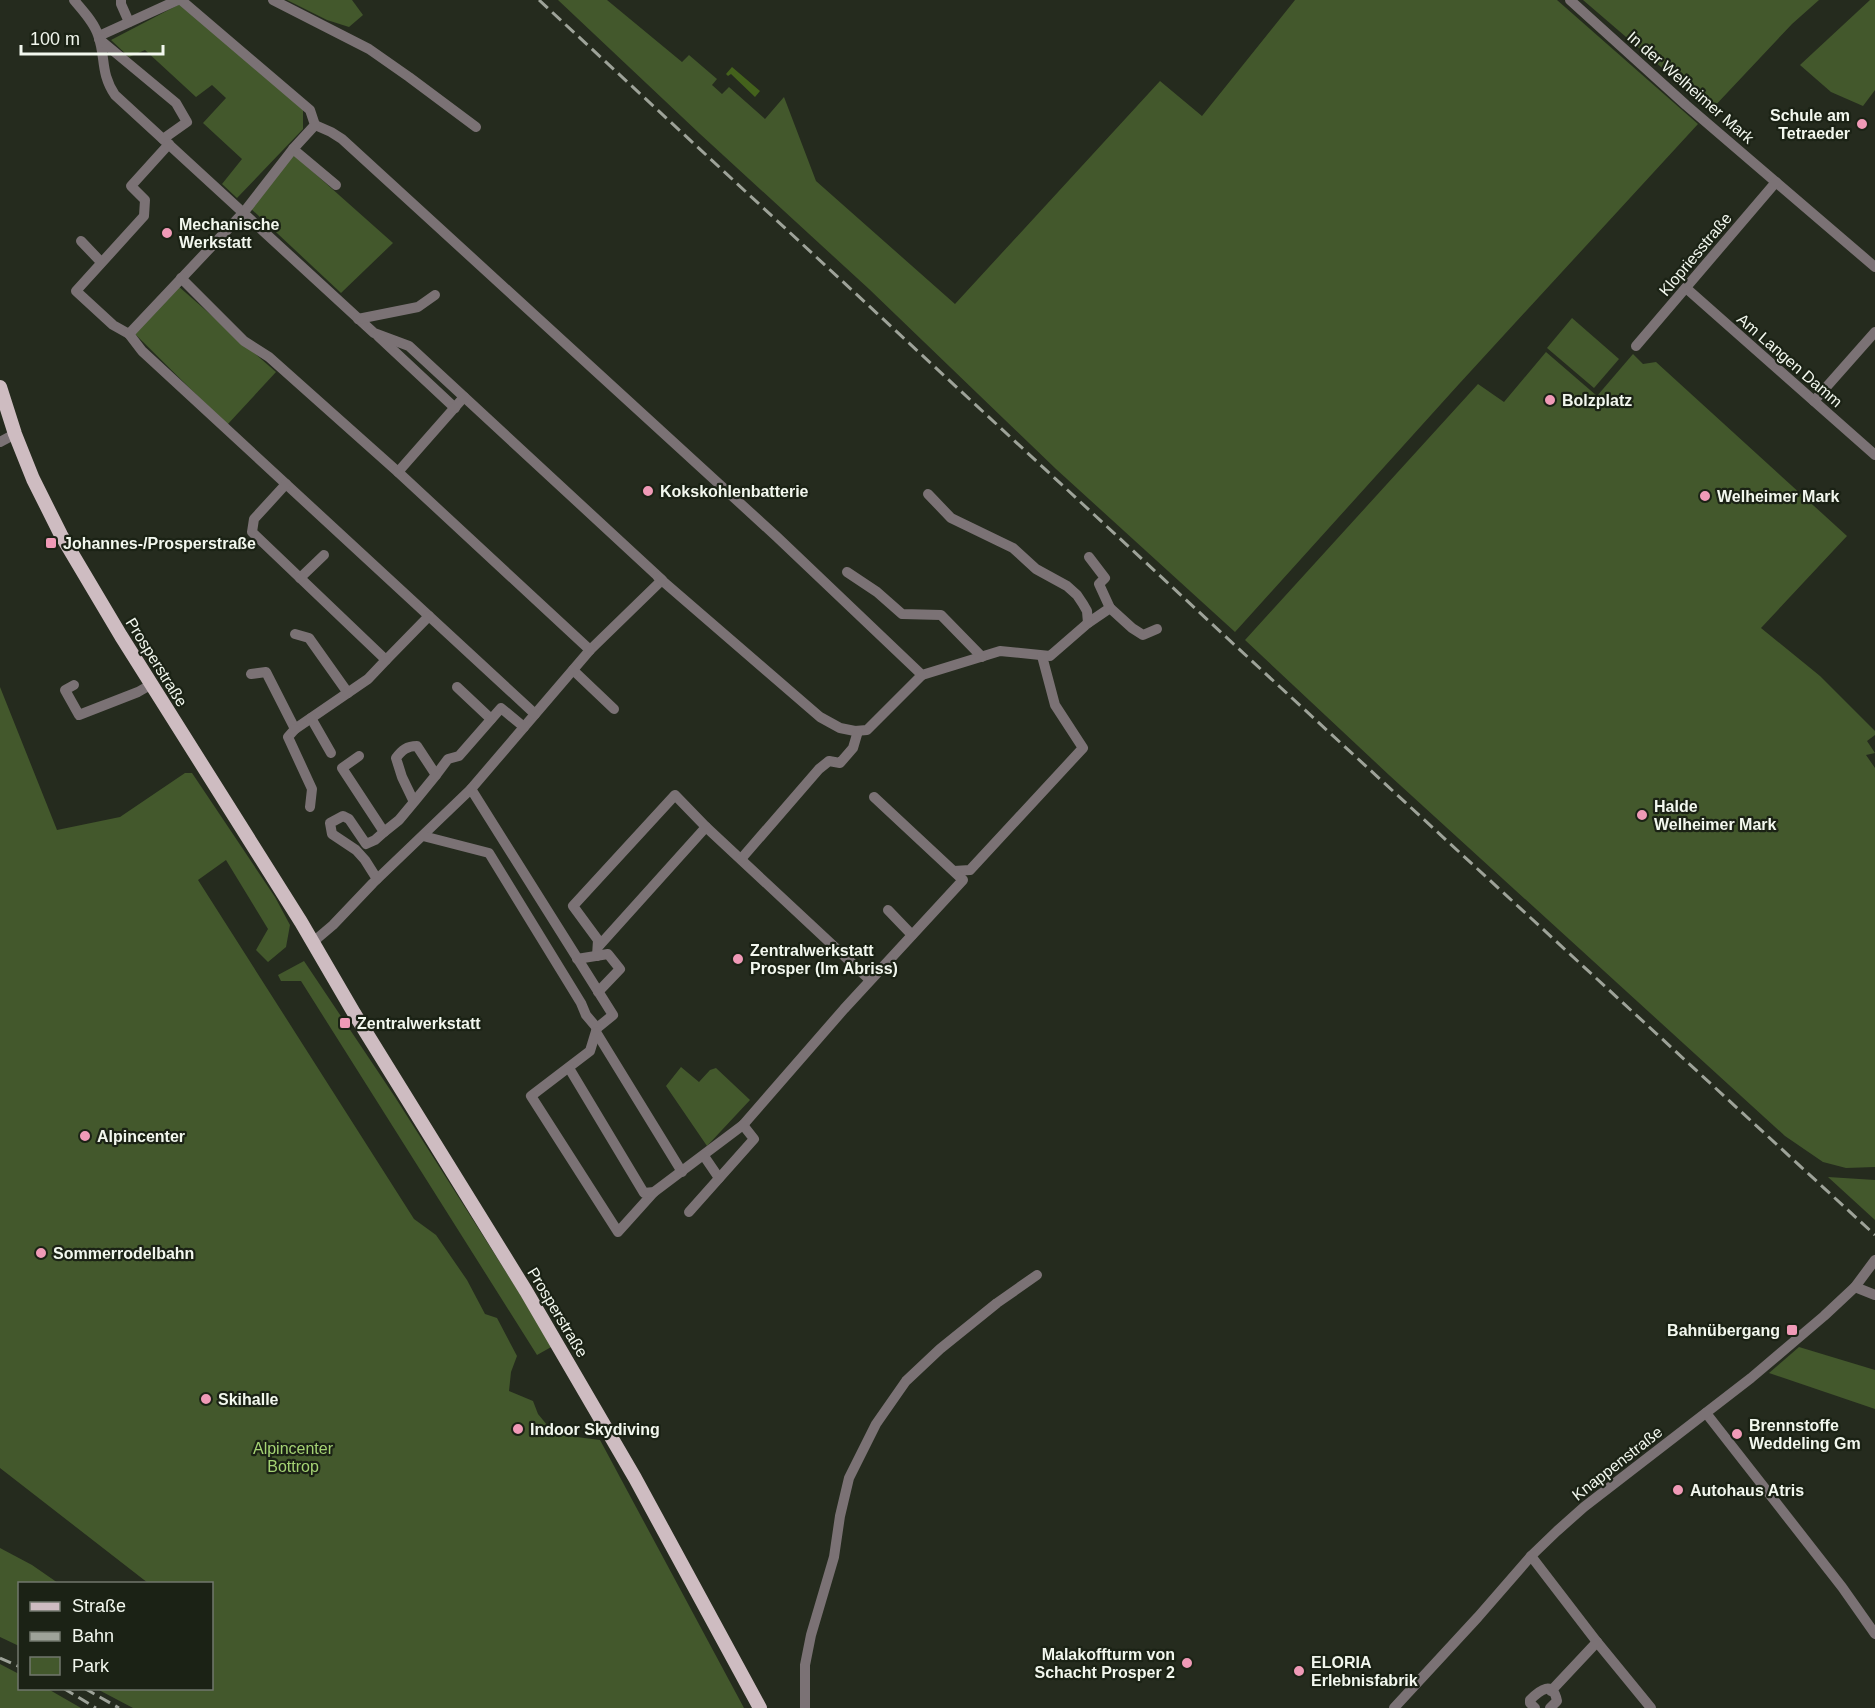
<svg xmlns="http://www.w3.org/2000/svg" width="1875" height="1708" font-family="Arial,sans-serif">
<rect width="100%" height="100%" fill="#252b1e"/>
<g fill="#43582c">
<path d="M 287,0 L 352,0 L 363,15 L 349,27 L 327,20 Z"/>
<path d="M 558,0 L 607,0 L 682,62 L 689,55 L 717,79 L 712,85 L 722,94 L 729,87 L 765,119 L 784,97 L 816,181 L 955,304 L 1160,81 L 1202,116 L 1295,0 L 1557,0 L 1698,124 L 1459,384 L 1235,632 L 1056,469 L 869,289 L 699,133 Z"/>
<path d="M 1583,0 L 1819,0 L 1792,24 L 1711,110 Z"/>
<path d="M 1870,0 L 1875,0 L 1875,90 L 1863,106 L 1831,92 L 1800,65 Z"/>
<path d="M 180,4 L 303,109 L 303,129 L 237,198 L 222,184 L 242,159 L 203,123 L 226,98 L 212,85 L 196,97 L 145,50 L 129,57 L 111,40 Z"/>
<path d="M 294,155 L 393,243 L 341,293 L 248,206 Z"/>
<path d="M 177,285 L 276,372 L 227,425 L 134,333 Z"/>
<path d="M 1572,318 L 1619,359 L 1594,388 L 1547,348 Z"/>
<path d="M 1546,352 L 1597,396 L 1633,354 L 1643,364 L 1656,362 L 1847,536 L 1761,628 L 1820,676 L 1875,731 L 1875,735 L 1867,741 L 1875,753 L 1866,755 L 1875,768 L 1875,1167 L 1846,1168 L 1823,1162 L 1785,1136 L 1389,775 L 1245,640 L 1478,384 L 1504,402 Z"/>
<path d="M 0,687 L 57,830 L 120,817 L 185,773 L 192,773 L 275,897 L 290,925 L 286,947 L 268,962 L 256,950 L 268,929 L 226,860 L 198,880 L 414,1219 L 436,1235 L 467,1280 L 485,1314 L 497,1318 L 517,1356 L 511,1372 L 509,1391 L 533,1401 L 538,1414 L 557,1437 L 561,1435 L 600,1440 L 744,1708 L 133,1708 L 97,1689 L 212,1688 L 212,1584 L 148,1583 L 0,1468 Z"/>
<path d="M 304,961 L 395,1097 L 553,1346 L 537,1355 L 301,981 L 281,981 L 278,975 Z"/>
<path d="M 681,1067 L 699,1082 L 710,1070 L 716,1068 L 750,1100 L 707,1146 L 666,1086 Z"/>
<path d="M 1828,1177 L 1875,1180 L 1875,1220 Z"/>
<path d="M 1799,1347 L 1875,1370 L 1875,1409 L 1769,1373 Z"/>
<path d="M 0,1548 L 32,1565 L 58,1583 L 20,1584 L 19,1646 L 0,1637 Z"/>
<path d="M 0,1664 L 19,1674 L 20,1688 L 48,1689 L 81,1708 L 0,1708 Z"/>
</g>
<path fill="#44621c" d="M 732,67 L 760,91 L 755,97 L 731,74 L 728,76 L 726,74 Z"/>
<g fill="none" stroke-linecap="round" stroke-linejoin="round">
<g stroke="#7b7275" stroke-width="10">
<path d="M 74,0 C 83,11 94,22 98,35 C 106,57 100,73 115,95 L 374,333 L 409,346 L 662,580 L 590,650 L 471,789 L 373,883 L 333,925 L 313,942"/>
<path d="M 121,0 L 121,4 L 129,22"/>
<path d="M 273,0 L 369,49 L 409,77 L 476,127"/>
<path d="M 1570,0 L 1686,105 L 1875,267"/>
<path d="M 99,36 L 178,0"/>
<path d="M 99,39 L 176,103 L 187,122 L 163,139"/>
<path d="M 315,125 L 331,132 L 342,139 L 777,537 L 922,675 L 1000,651 L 1050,656 L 1088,623 L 1110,608 L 1099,584 L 1105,578 L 1089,557"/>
<path d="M 169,144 L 131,186 L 145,200 L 144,216 L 76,291 L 113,325 L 129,334 L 244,212 L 293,149 L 315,125 L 310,110 L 181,0"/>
<path d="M 293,149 L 336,185"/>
<path d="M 81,241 L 101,262"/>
<path d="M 181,278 L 244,341 L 269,357 L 398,472"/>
<path d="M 1686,288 L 1875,455"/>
<path d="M 358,319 L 418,307 L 435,295"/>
<path d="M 129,334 L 142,351 L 535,714"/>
<path d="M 378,336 L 455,408"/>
<path d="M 1636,346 L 1776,182"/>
<path d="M 464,397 L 398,472 L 590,650"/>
<path d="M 1814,401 L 1875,332"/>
<path d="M 0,442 L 15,434"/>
<path d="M 286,484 L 254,519 L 252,532 L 386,660 L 429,616"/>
<path d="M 928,494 L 951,518 L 1013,548 L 1036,569 L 1067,586 L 1077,595 L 1083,604 L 1087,611 L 1088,623"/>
<path d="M 847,572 L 877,592 L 902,614 L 941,615 L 982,657"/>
<path d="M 658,577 L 820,717 L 840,728 L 855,731 L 867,730 L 922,675"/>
<path d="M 300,578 L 324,555"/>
<path d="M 1110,608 L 1132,628 L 1143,635 L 1157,629"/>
<path d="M 295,634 L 309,638 L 348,693"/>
<path d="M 573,670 L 614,709"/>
<path d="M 251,674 L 266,672 L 295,729 L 368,679 L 386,660"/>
<path d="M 74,685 L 65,690 L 79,715 L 138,692 L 152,684"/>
<path d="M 457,687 L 491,719"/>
<path d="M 311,718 L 331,753"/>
<path d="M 295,729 L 288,737 L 312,789 L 310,807"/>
<path d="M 359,756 L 342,768 L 384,832 L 375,840 L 366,844 L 349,819 L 343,816 L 330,823 L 332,834 L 356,850 L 365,860 L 377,879"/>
<path d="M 436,775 L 448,759 L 459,756 L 501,708 L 524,727"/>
<path d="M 471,789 L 613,1015 L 597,1028 L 590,1051 L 531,1096 L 618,1232 L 654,1192"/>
<path d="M 706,827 L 870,980"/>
<path d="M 384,832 L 399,820 L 414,802 L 402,777 L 396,758 C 402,750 407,746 417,746 L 436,775 L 414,802"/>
<path d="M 423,836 L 489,853 L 581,1003 L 586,1015 L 597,1028"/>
<path d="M 741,859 L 819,769 L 829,761 L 840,763 L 853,748 L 858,731"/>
<path d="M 954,871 L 970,870 L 1083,748 L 1055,705 L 1042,656"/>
<path d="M 888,910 L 912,935"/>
<path d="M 597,956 L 598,940 L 573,906 L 675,795 L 706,827 L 598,947"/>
<path d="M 577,959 L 608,954 L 620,969 L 598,992"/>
<path d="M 596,1032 L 682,1172"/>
<path d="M 569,1068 L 644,1193 L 654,1192 L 743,1125 L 844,1009 L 963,880 L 874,797"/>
<path d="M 704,1156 L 719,1178"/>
<path d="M 689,1212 L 754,1139 L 743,1125"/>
<path d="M 1855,1287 L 1875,1295"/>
<path d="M 1706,1413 L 1842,1587 L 1875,1634"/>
<path d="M 1531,1556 L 1597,1642 L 1651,1708"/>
<path d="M 1551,1691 L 1597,1642"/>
<path d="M 805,1708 L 805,1665 L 811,1635 L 834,1557 L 840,1516 L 849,1478 L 876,1424 L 906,1381 L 940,1349 L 997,1303 L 1037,1275"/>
<path d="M 1394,1708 L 1478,1617 L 1531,1556 L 1557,1531 L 1584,1507 L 1751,1378 L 1824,1316 L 1855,1287 L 1875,1260"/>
<path d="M 1535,1708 L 1530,1703 L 1530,1700 C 1540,1690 1553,1680 1557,1701 L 1550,1708"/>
</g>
<path stroke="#cebcc1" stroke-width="14" d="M 0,387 L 15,434 L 33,479 L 61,535 L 121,636 L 301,922 L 354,1013 L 526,1291 L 635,1478 L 760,1708"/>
<g stroke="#9ea399" stroke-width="3" stroke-dasharray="12 6" stroke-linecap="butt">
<path d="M 539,0 L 1280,687 L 1875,1235"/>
<path d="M 0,1658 L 20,1667"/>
<path d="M 63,1688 L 96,1708"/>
<path d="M 84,1688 L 119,1708"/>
</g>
</g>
<g fill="#f09ab7" stroke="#1b2215" stroke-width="2">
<circle cx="1862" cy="124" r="6"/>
<circle cx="167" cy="233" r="6"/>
<circle cx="1550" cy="400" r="6"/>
<circle cx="648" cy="491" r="6"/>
<circle cx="1705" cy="496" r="6"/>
<rect x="45" y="537" width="12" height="12" rx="3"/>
<circle cx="1642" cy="815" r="6"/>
<circle cx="738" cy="959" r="6"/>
<rect x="339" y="1017" width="12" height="12" rx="3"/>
<circle cx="85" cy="1136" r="6"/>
<circle cx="41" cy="1253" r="6"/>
<rect x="1786" y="1324" width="12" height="12" rx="3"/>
<circle cx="206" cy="1399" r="6"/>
<circle cx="518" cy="1429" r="6"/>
<circle cx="1737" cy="1434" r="6"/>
<circle cx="1678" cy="1490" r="6"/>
<circle cx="1187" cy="1663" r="6"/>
<circle cx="1299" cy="1671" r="6"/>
</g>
<g text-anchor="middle" stroke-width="4.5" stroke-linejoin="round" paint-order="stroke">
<g font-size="16" fill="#f2f7ee" stroke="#1b2215">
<text transform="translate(1691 87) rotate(41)" y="6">In der Welheimer Mark</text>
<text transform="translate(1695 254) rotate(-50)" y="6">Klopriesstraße</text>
<text transform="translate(1790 360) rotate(41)" y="6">Am Langen Damm</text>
<text transform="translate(157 662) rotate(58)" y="6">Prosperstraße</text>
<text transform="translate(558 1312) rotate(59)" y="6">Prosperstraße</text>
<text transform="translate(1617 1463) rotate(-38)" y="6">Knappenstraße</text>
</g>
<g font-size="16" font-weight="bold" fill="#f2f7ee" stroke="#1b2215" text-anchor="start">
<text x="1850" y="121" text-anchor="end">Schule am<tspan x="1850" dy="18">Tetraeder</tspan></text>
<text x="179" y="230">Mechanische<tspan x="179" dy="18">Werkstatt</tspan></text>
<text x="1562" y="406">Bolzplatz</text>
<text x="660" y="497">Kokskohlenbatterie</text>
<text x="1717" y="502">Welheimer Mark</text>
<text x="63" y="549">Johannes-/Prosperstraße</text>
<text x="1654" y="812">Halde<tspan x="1654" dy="18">Welheimer Mark</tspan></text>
<text x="750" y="956">Zentralwerkstatt<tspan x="750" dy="18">Prosper (Im Abriss)</tspan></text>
<text x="357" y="1029">Zentralwerkstatt</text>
<text x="97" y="1142">Alpincenter</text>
<text x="53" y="1259">Sommerrodelbahn</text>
<text x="1780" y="1336" text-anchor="end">Bahnübergang</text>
<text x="218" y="1405">Skihalle</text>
<text x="1749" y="1431">Brennstoffe<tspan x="1749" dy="18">Weddeling Gm</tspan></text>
<text x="530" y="1435">Indoor Skydiving</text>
<text x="1690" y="1496">Autohaus Atris</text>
<text x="1175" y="1660" text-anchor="end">Malakoffturm von<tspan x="1175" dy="18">Schacht Prosper 2</tspan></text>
<text x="1311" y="1668">ELORIA<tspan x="1311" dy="18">Erlebnisfabrik</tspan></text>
</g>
<g font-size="16" fill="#a5d374" stroke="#1b2215">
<text x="293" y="1454">Alpincenter<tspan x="293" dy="18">Bottrop</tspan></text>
</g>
</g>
<rect x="18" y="1582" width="195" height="108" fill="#1b2215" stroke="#71776c" stroke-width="1.5"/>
<rect x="30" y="1602" width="30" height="9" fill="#cebcc1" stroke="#71776c" stroke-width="1.5"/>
<text x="72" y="1612" font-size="18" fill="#f2f7ee">Straße</text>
<rect x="30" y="1632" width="30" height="9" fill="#9ea399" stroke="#71776c" stroke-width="1.5"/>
<text x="72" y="1642" font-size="18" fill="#f2f7ee">Bahn</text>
<rect x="30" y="1657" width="30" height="18" fill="#43582c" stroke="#71776c" stroke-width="1.5"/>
<text x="72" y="1672" font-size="18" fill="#f2f7ee">Park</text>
<path d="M21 45v9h142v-9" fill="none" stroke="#f2f7ee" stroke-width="3"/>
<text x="30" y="45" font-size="18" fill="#f2f7ee" stroke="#1b2215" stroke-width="4.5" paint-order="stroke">100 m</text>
</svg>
